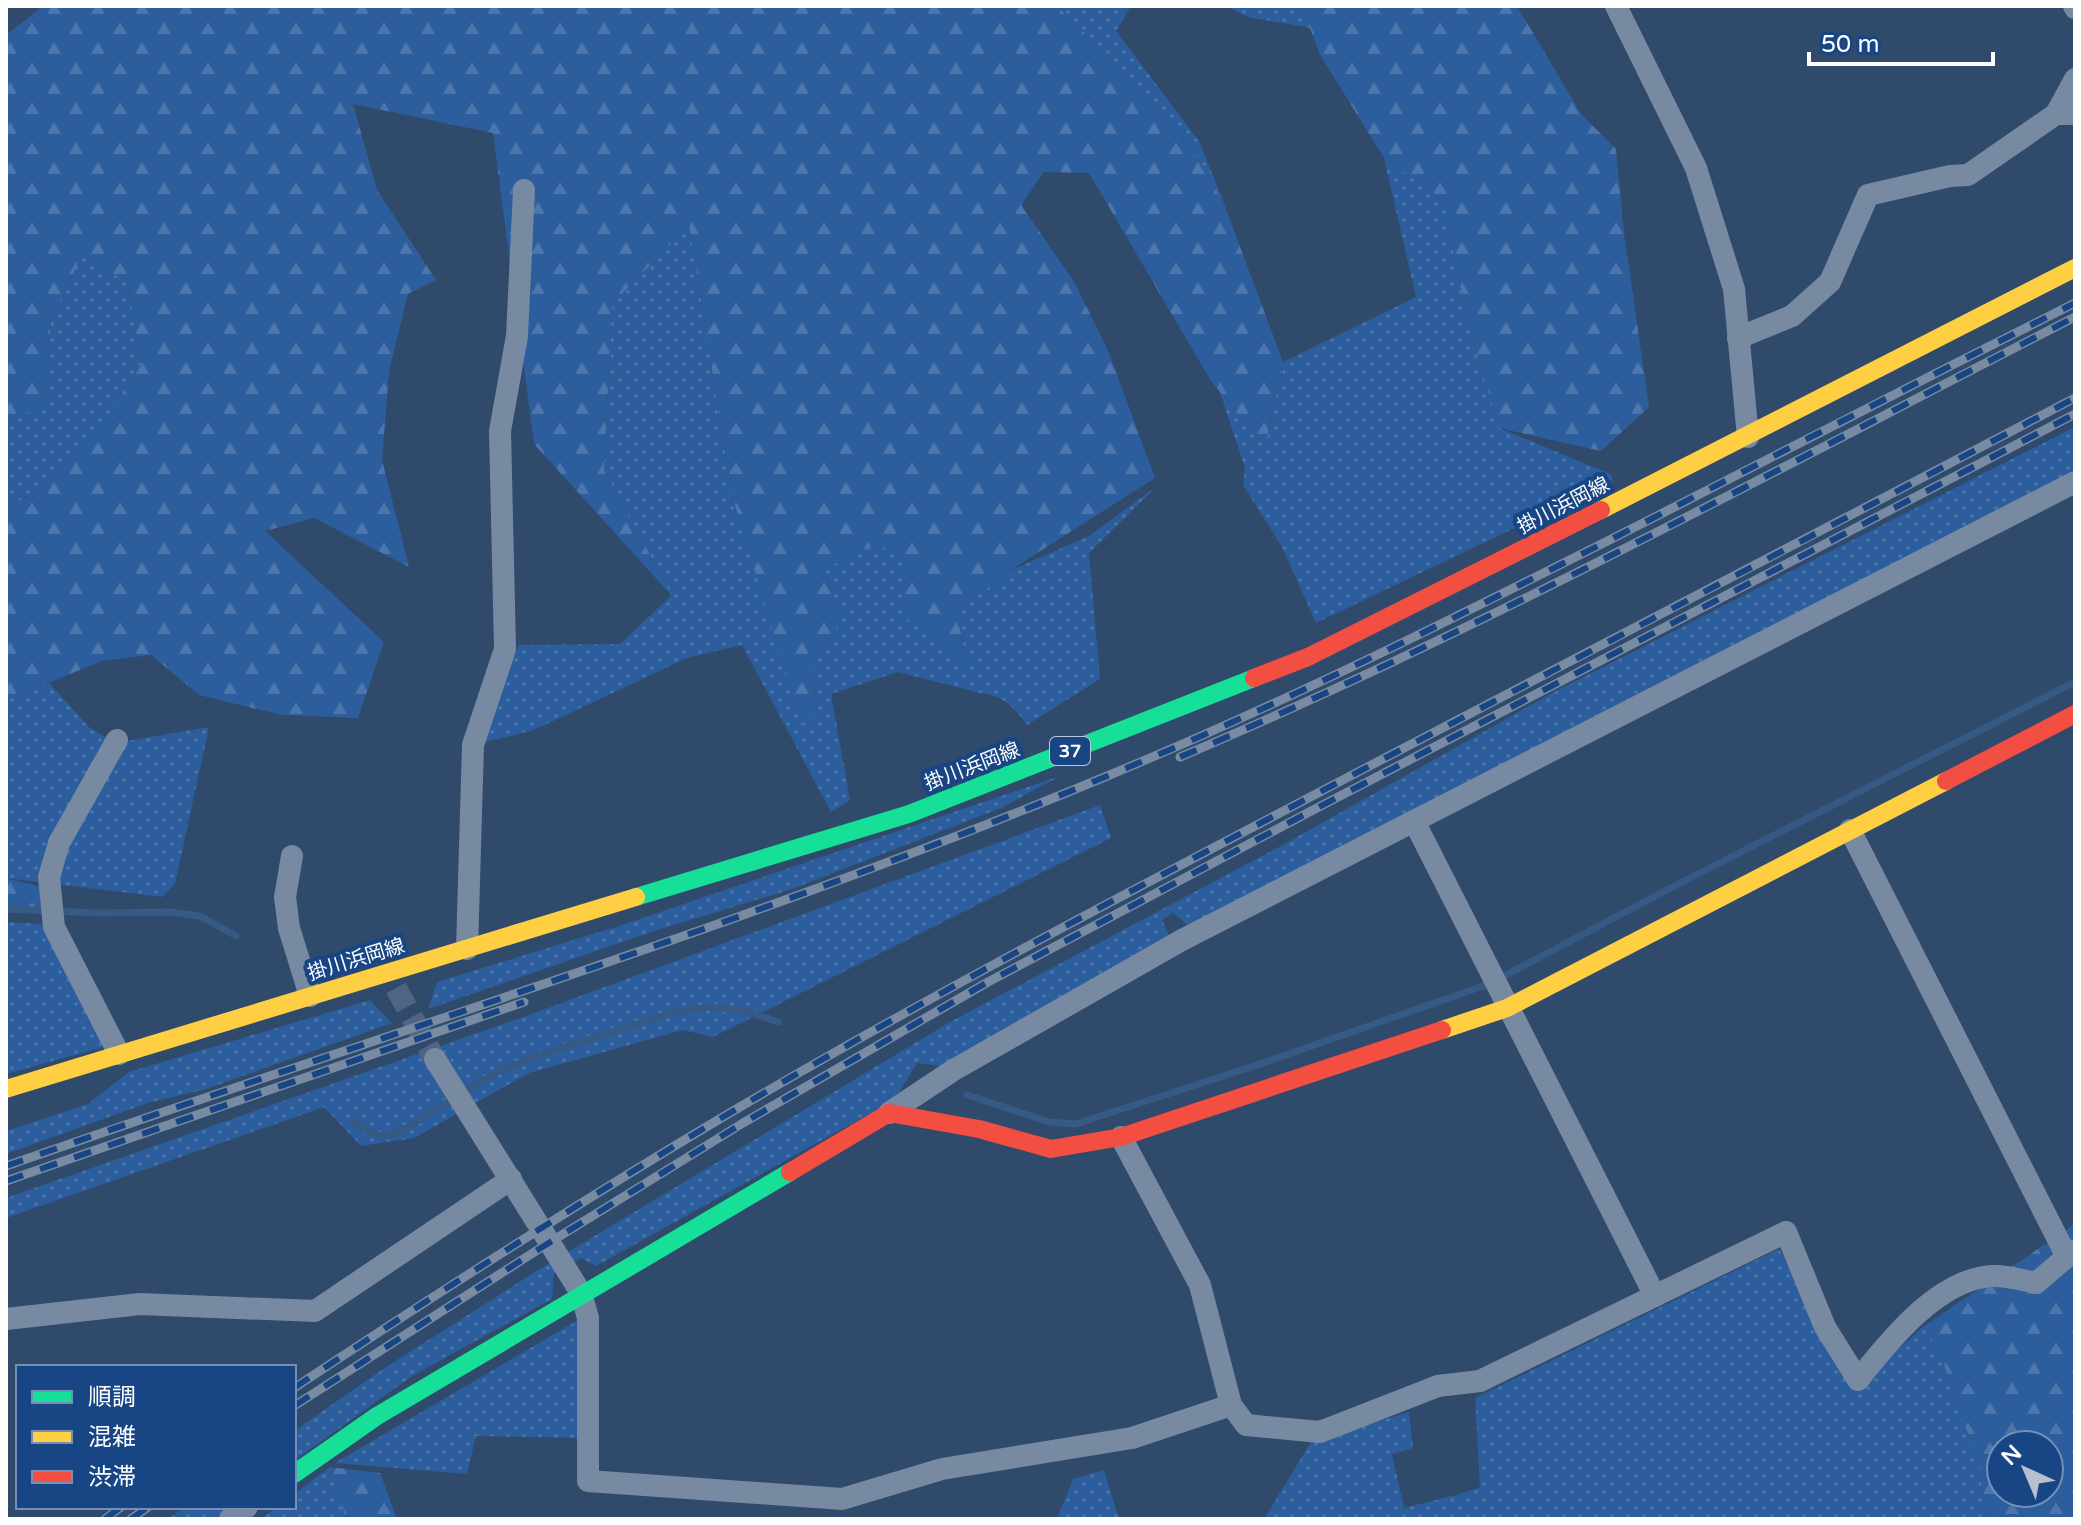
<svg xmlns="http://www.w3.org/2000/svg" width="2081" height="1525" font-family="'Varela Round','Noto Sans JP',sans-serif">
<defs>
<pattern id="grass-dots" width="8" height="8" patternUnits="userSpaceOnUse" patternTransform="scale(2)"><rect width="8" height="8" fill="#2c5d9c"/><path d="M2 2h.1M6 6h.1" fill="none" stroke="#4c75ab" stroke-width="1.8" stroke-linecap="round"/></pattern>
<pattern id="forest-firs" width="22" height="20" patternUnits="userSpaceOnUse" patternTransform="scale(2)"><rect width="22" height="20" fill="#2c5d9c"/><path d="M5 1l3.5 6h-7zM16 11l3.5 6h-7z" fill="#4c75ab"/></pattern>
</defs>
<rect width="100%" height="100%" fill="#304a6c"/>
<g fill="url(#grass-dots)">
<path d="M 1057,6 L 1131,6 L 1116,31 L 1199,141 L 1223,201 L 1191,146 L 1114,62 Z"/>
<path d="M 1226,6 L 1288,6 L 1304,12 L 1310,28 L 1248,17 Z"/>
<path d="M 1384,158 L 1444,201 L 1466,316 L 1499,428 L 1610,474 L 1613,481 L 1316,623 L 1282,547 L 1243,485 L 1245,468 L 1220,392 L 1265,447 L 1283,362 L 1416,297 Z"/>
<path d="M 689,224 L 732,495 L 817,713 L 812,660 L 842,621 L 824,569 L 879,542 L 906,566 L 967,665 L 957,612 L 1009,571 L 1089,536 L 1156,487 L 1089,553 L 1100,679 L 1027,725 C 1014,707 1003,695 980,693 L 898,672 L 831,694 L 850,800 L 831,812 L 742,645 L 687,658 L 534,730 L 473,745 L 519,645 L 620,644 L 671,596 L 604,470 L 612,304 Z"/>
<path d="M 83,252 L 129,284 L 141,367 L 94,435 L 23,499 L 6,506 L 6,427 L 45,401 L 51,320 Z"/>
<path d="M 2075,427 L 2075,470 L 1189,926 L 1173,913 L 1162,920 L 1169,936 L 940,1066 L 917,1063 L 894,1100 L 596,1266 L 581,1258 L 554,1274 L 552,1299 L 412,1376 L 294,1461 L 294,1431 L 383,1369 L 538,1270 L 950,1022 L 1281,846 L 1556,691 Z"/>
<path d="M 49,683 L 90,728 L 115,743 L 209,727 L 175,884 L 162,897 L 6,878 L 6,700 Z"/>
<path d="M 1060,776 L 1001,808 L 792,889 L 651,932 L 428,1009 L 437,982 L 619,926 Z"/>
<path d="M 1100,805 L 1111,838 L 713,1037 L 683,1030 L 529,1073 L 414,1138 L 361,1146 L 324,1107 L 6,1218 L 6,1198 L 526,1016 Z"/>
<path d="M 6,922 L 40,924 L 57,934 L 104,1047 L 6,1074 Z"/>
<path d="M 370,1000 L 392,1023 L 206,1089 L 148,1103 L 6,1154 L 6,1131 L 88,1104 L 129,1072 Z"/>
<path d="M 1779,1249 L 1855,1388 L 1924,1326 L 1941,1356 L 1980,1469 L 1985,1519 L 1264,1519 L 1311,1442 L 1409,1412 L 1413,1448 L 1392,1454 L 1404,1508 L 1460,1494 L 1480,1487 L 1475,1398 Z"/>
<path d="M 578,1320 L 581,1438 L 476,1436 L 467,1474 L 335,1463 Z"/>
<path d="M 330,1467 L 352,1519 L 261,1519 L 277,1507 L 294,1507 L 294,1494 Z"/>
<path d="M 1104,1470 L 1119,1519 L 1057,1519 L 1073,1479 Z"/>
<path d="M 185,1507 L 231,1507 L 214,1519 L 168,1519 Z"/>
</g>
<g fill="url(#forest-firs)" fill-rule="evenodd">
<path d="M 43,6 L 1057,6 L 1114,62 L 1191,146 L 1223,201 L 1283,362 L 1265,447 L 1211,381 L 1089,173 L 1044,172 L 1021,205 L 1075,283 L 1109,353 L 1155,478 L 1009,571 L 957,612 L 967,666 L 902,615 L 906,566 L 879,543 L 824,569 L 842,621 L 812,660 L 817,714 L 801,725 L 732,495 L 689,225 L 612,304 L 604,470 L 672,596 L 534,444 L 493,133 L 353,104 L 377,190 L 436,280 L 408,294 L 389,372 L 382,460 L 409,567 L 314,518 L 265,531 L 384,642 L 358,718 L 282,715 L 199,695 L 151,655 L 102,661 L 6,700 L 6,506 L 23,499 L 94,435 L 141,366 L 129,284 L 83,253 L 51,320 L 45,401 L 6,427 L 6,35 Z"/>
<path d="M 1288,6 L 1517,6 L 1581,114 L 1616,149 L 1624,234 L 1649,407 L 1601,451 L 1499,428 L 1466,316 L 1444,201 L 1384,158 L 1319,53 L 1304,12 Z"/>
<path d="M 6,878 L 45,888 L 46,907 L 6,908 Z"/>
<path d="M 2075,1224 L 2075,1519 L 1985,1519 L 1980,1469 L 1941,1356 L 1924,1326 ZM 2001,1445 L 2049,1445 L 2049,1493 L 2001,1493 Z"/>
<path d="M 330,1467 L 380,1473 L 397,1519 L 346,1519 Z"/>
</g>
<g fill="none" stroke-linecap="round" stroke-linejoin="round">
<g stroke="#375985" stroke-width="7">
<path d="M 6,909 L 96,913 L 170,912 L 200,916 L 236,936"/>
<path d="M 967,1095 L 1049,1122 L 1076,1124 L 1260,1064 L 1489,984 L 1684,881 L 2075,682"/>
<path d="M 352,1120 L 367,1131 L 385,1137 L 406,1128 L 495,1073 L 539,1055 L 672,1013 L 709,1007 L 745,1011 L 779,1022"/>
</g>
<path stroke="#4f6582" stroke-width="22" stroke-dasharray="22 11" stroke-linecap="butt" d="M 396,988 L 435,1059"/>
<g stroke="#778aa2" stroke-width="22">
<path d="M 1616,6 L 1696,168 L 1734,289 L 1748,437"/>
<path d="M 2074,6 L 2075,8"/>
<path d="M 2056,114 L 2075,79"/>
<path d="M 1738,338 L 1792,316 L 1830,282 L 1868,195 L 1950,176 L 1968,175 L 2056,114 L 2075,114"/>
<path d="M 117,740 L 59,843 L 49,877 L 54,927 L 119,1054"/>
<path d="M 1414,821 L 1655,1296"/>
<path d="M 1850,830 L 2067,1257"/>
<path d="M 292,856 L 285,897 L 289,928 L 310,996"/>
<path d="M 467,949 L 473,745 L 505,649 L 500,431 L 517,336 L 524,190"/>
<path d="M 435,1059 L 581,1293 L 588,1318 L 588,1481 L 842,1499 L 942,1469 L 1132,1438 L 1231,1405"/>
<path d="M 889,1113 L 952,1071 L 1182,940 L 2075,482"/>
<path d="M 1121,1137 L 1200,1285 L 1231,1405 L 1246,1425 L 1320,1432 L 1438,1386 L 1480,1381 L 1786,1232 L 1825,1327 L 1858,1380 C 1889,1341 1938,1279 1992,1276 C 2006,1275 2022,1280 2036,1283 L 2075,1250"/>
<path d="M 6,1319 L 140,1304 L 315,1311 L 511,1179"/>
<path d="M 230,1519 L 247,1507"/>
</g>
<g stroke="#16e098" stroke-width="18">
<path d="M 636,897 L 909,814 L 1254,678"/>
<path d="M 294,1474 L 377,1416 L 790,1172"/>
</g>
<g stroke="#ffcf43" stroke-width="18">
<path d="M 1601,510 L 2075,268"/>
<path d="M 1442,1030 L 1507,1008 L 1946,781"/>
<path d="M 6,1089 L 636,897"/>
</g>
<g stroke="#f24e42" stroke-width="18">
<path d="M 1254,678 L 1308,657 L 1601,510"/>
<path d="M 1946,781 L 2075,714"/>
<path d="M 790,1172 L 889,1113 L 979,1129 L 1051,1149 L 1121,1137 L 1442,1030"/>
</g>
<defs>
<g id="rail">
<path d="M 1180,757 C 1486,628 1779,468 2075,317"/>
<path d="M 6,1166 C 374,1037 752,924 1112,774 C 1296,698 1475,608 1653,518 C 1793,446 1934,374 2075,303"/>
<path d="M 6,1181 L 524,1002"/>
<path d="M 294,1388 C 442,1290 592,1194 745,1104 C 945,987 1152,880 1358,772 C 1597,648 1836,523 2075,398"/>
<path d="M 294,1406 L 539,1249 L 743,1123 L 988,982 L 1315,809 L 2075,414"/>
<path d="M 105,1519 L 121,1507"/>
<path d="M 131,1519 L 148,1507"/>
</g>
</defs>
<use href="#rail" stroke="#788ba2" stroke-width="9"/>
<use href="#rail" stroke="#184685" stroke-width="6" stroke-dasharray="18" stroke-linecap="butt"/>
</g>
<g text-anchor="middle" stroke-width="8" stroke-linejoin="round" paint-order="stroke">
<rect fill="#184685" stroke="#bac8da" stroke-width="2" x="1050" y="737" width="40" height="28" rx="6"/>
<g font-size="18" font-weight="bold" fill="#fff">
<text x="1070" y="757">37</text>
</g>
<g font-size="20" fill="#fff" stroke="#184685">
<text transform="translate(1563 505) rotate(-27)" y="7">掛川浜岡線</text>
<text transform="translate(972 766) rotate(-21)" y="7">掛川浜岡線</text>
<text transform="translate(356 959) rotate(-17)" y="7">掛川浜岡線</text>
</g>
</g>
<rect width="2081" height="1525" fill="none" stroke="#ffffff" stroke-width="16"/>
<rect x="16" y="1365" width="280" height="144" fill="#184685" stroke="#7490b6" stroke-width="2"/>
<rect x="32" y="1391" width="40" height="12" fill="#16e098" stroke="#7490b6" stroke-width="2"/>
<text x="88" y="1405" font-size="24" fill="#ffffff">順調</text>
<rect x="32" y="1431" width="40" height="12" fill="#ffcf43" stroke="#7490b6" stroke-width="2"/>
<text x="88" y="1445" font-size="24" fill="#ffffff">混雑</text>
<rect x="32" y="1471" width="40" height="12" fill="#f24e42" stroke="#7490b6" stroke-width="2"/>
<text x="88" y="1485" font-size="24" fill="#ffffff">渋滞</text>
<g transform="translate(2025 1469) rotate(316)"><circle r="38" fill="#184685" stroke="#7490b6" stroke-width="2"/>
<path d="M0-6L14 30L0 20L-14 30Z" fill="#b7c0cc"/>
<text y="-12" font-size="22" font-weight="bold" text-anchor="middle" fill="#ffffff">N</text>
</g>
<path d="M1809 52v12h184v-12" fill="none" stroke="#ffffff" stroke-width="4"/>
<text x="1821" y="52" font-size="24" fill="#ffffff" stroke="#184685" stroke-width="6" paint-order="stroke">50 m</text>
</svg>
